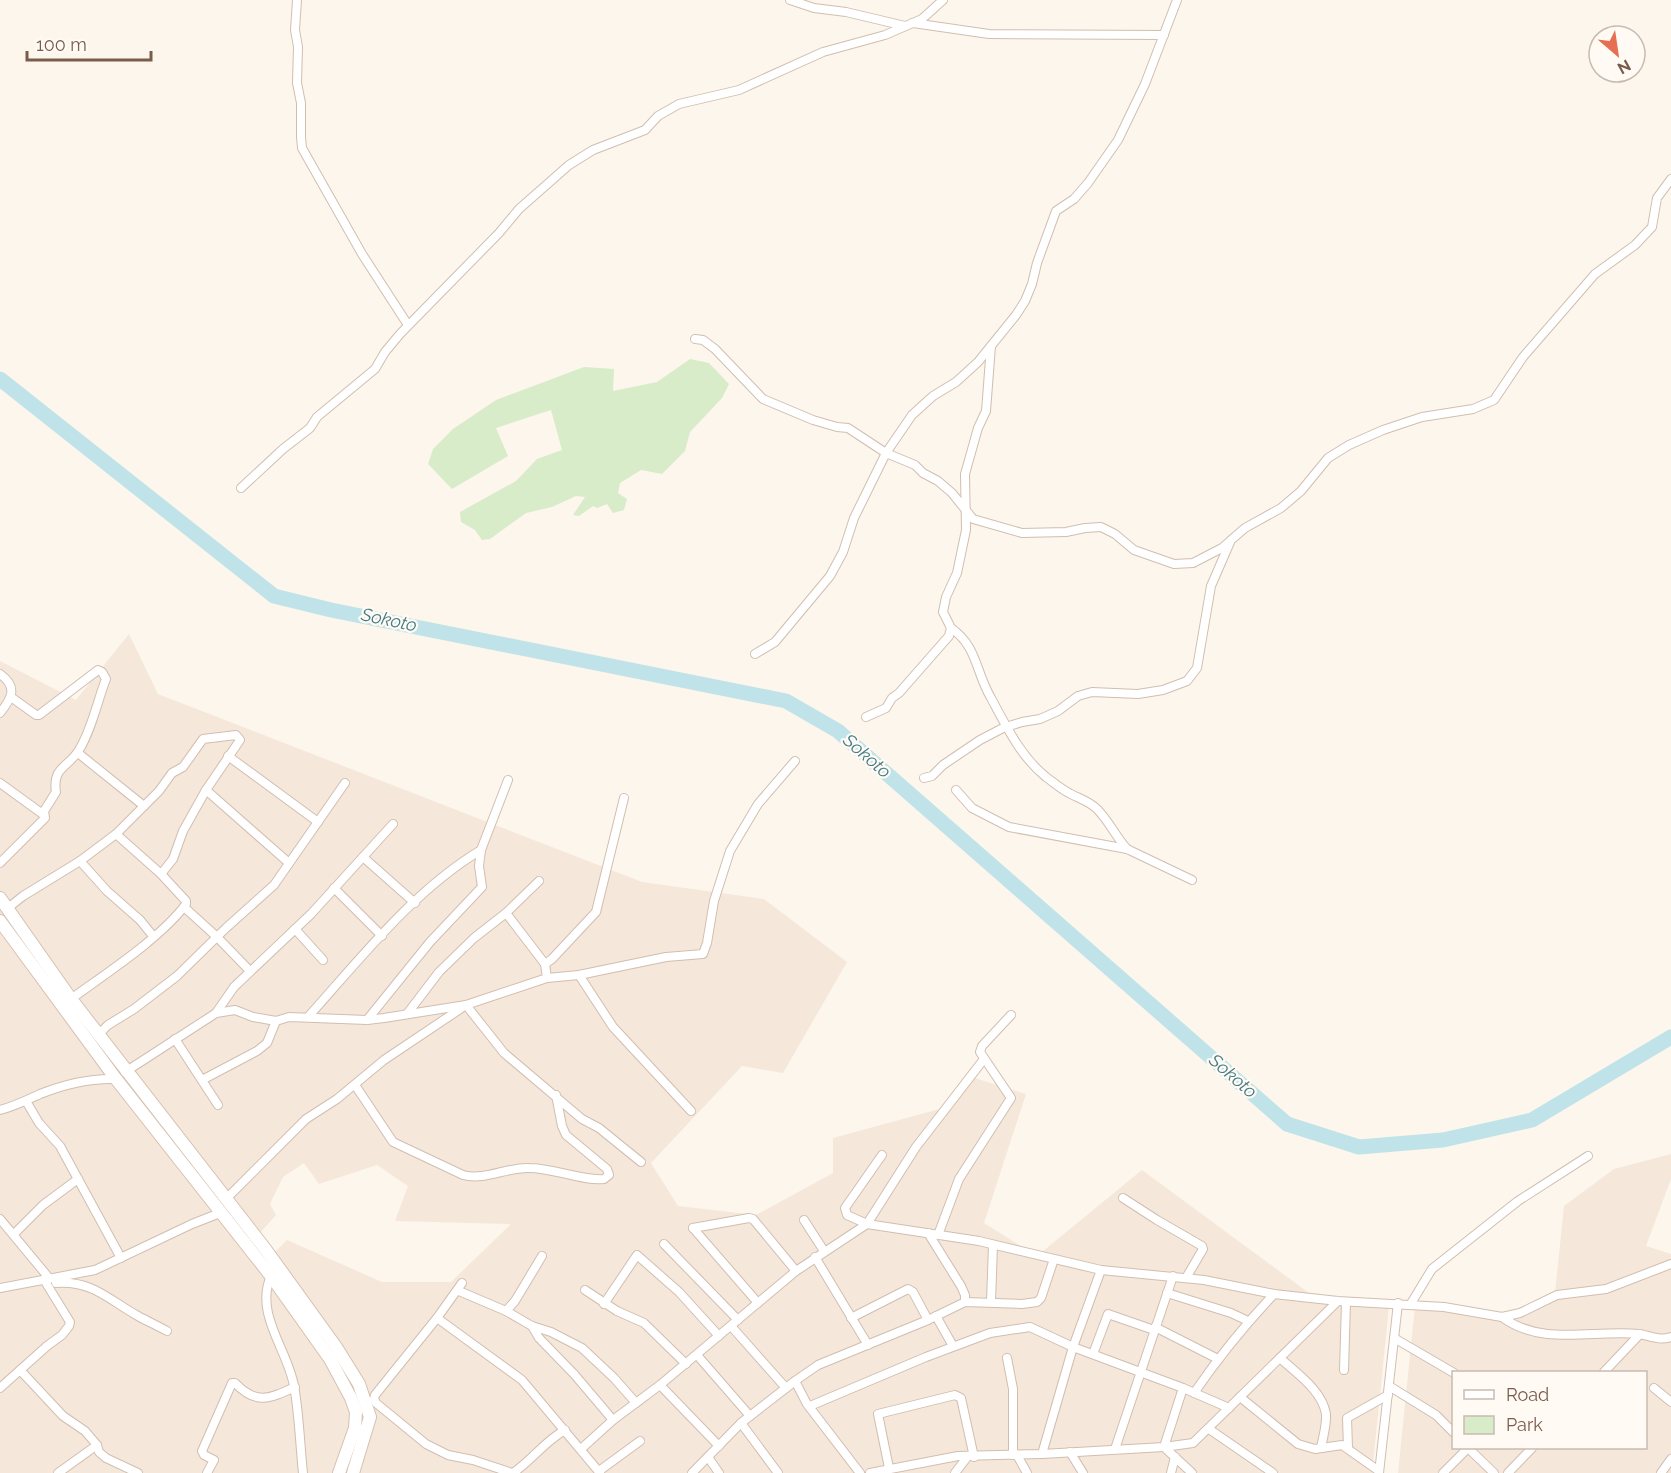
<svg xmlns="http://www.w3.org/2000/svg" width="1671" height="1473" font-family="Raleway,sans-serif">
<rect width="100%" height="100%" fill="#fdf6ec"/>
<g fill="#f5e8da" fill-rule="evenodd">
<path d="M 129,634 L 158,694 L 642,882 L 764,899 L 847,962 L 783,1073 L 742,1066 L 651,1163 L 678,1206 L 756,1215 L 833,1173 L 833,1138 L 943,1108 L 968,1076 L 1026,1094 L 984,1223 L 1037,1256 L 1142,1170 L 1313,1296 L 1389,1307 L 1372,1473 L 0,1473 L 0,661 L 76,700 ZM 304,1163 L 319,1184 L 377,1165 L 408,1186 L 395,1221 L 511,1224 L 451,1282 L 382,1282 L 287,1240 L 269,1258 L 253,1241 L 276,1215 L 270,1204 L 283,1177 Z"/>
<path d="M 1671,1154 L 1671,1179 L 1646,1246 L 1671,1254 L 1671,1473 L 1398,1473 L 1415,1306 L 1504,1319 L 1554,1302 L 1564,1206 L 1614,1169 ZM 1454,1372 L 1646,1372 L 1646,1448 L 1454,1448 Z"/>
</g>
<path fill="#d8ecc9" d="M 690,359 L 709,363 L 729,384 L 722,398 L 690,432 L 685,451 L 662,474 L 641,470 L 620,483 L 618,493 L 627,499 L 624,510 L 613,513 L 607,504 L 597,508 L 593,506 L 579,516 L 573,515 L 585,497 L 576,496 L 552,507 L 526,513 L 490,539 L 482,540 L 475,530 L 461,522 L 460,512 L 516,481 L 537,459 L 562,450 L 551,410 L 496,428 L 508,456 L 452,489 L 428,464 L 433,449 L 453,429 L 496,400 L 584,367 L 614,369 L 613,391 L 657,382 Z"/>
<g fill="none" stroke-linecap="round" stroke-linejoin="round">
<path stroke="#bfe3e8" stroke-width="15" d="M 0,379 L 274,596 L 331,610 L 786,701 L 838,731 L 1287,1124 L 1359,1147 L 1443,1140 L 1532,1120 L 1671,1037"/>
<defs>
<g id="street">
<path d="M 297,0 L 295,30 L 298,47 L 297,83 L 301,103 L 301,137 L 302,148 L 362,254 L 408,325"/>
<path d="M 790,0 L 814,8 L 846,12 L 905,26"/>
<path d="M 913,23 L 989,34 L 1164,35"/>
<path d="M 695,339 L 703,340 L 715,349 L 763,399 L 813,420 L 837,427 L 848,428 L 886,453 L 915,465 L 923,473 L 938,481 L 952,493 L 973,519 L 1022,533 L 1066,532 L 1085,528 L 1101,527 L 1115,534 L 1134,550 L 1174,564 L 1193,563 L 1222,548 L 1229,542"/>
<path d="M 241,488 L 283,449 L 310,428 L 317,417 L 375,369 L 385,352 L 400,334 L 499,233 L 519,209 L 569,165 L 593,150 L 645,130 L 658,116 L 679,104 L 739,90 L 823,52 L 885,35 L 922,19 L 943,0"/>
<path d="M 951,628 C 978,647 975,671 991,698 C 1006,726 1021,757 1046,777 C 1053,782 1061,789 1069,793 C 1078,798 1089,801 1097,809 C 1109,821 1116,837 1127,849"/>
<path d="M 755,654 L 775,642 L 830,576 L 843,552 L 854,518 L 886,453 L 912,415 L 933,396 L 956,382 L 978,362 L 1016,315 L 1025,301 L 1032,284 L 1037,263 L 1056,211 L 1074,199 L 1088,183 L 1118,140 L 1145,84 L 1177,0"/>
<path d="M 0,674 C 18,687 12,698 0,713"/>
<path d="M 866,717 L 886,708 L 892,698 L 899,693 L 949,636 L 951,628 L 943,612 L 946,597 L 957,573 L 966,530 L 965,474 L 978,428 L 986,411 L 991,346"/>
<path d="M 78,753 L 144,806"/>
<path d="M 228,756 L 318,822"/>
<path d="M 924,778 L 932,776 L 943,765 L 980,740 L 1003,728 L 1022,722 L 1040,719 L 1058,711 L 1078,696 L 1092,692 L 1138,694 L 1163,690 L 1187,681 L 1197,668 L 1211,586 L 1231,540 L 1245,528 L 1281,508 L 1301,491 L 1328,458 L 1349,445 L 1383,430 L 1422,417 L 1473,409 L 1494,400 L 1523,357 L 1595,274 L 1635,245 L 1652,227 L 1657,198 L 1671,179"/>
<path d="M 0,783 L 44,815"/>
<path d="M 206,790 L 289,863"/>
<path d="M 956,790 L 972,808 L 1009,827 L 1127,849 L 1192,880"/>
<path d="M 363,857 L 415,903"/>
<path d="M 80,861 L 107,891 L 140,920 L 153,936"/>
<path d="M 0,863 L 45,818 L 44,811 L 56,792 C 52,767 68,768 79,750 C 92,729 97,702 106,679 L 102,672 L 98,670 L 39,715 L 36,715 L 11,697"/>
<path d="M 334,888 L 382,936"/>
<path d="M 184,907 L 217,937 L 250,971"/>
<path d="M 8,908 L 23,896 L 80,861 L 116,834 L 159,791 L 172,773 L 183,767 L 203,739 L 236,735 L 240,740 L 206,790 L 183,831 L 173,859 L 161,874"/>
<path d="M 506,913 L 545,964 L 547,978"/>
<path d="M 295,929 L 323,960"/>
<path d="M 545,964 L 552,959 L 596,912 L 624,798"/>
<path d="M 579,975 L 613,1027 L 691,1111"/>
<path d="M 71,999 C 105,974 161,938 186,904 L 186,901 L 161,874 L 116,834"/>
<path d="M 466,1005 L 504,1053 L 582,1119 L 599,1128 L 641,1162"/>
<path d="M 216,1013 L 234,987 L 311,914 L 393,824"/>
<path d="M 407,1014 L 439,972 L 474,938 L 506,913 L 539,881"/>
<path d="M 308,1017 C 360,959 414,890 481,850"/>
<path d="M 367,1020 L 430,942 L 482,887 L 479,866 L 481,850 L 508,780"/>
<path d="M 98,1035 L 108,1025 L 134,1009 L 177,976 L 226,928 L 274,885 L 345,783"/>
<path d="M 175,1039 L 218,1105"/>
<path d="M 125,1072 L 210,1017 L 216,1013 L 235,1010 L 253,1017 L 276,1021 L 289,1017 L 367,1020 L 384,1018 L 466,1005 L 547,978 L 579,975 L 666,957 L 703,954 L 707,943 L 714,901 L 730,851 L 758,804 L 795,761"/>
<path d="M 202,1080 L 257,1051 L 267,1043 L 276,1021"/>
<path d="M 355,1085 L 393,1142 L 463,1175 C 485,1181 507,1167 529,1168 C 554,1168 581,1181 604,1179 L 609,1175 L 607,1169 L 566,1135 L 562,1126 L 556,1095"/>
<path d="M 26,1101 L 39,1123 L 60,1146 L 121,1258"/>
<path d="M 0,1110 C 15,1106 27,1100 40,1094 C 65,1084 89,1078 116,1079"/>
<path d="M 882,1155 L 845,1208 L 847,1215 L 867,1224 L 979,1241 L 1101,1270 L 1204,1280 L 1274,1294 L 1338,1301 L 1444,1307 L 1502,1317 L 1520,1313 L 1557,1295 L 1606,1289 L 1671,1264"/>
<path d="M 1123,1198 L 1157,1220 L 1202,1246 L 1203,1249 L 1186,1278"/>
<path d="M 226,1199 L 306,1119 L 337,1099 L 384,1060 L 463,1007"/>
<path d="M 0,1219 L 49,1278 L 46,1283 L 70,1322 L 69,1326 L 62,1335 L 47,1346 L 0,1388"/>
<path d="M 804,1220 L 824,1251"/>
<path d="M 693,1228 L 749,1218 L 753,1219 L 796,1271"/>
<path d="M 693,1228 L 758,1303"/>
<path d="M 928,1233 L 961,1286 L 965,1295 L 965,1302"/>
<path d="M 14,1234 L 43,1205 L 78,1179"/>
<path d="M 938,1235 L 959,1179 L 1011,1098 L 980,1052 L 982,1046 L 1011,1015"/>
<path d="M 664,1244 L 738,1320"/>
<path d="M 815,1257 L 868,1345"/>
<path d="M 271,1276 C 254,1314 288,1350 294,1386 C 299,1412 300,1445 303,1473"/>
<path d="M 56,1283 C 92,1280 109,1300 138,1316 C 147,1321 158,1326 167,1331"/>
<path d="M 462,1283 L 437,1318 L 375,1395 L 374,1399 L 376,1403 L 426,1444 L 448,1455 L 473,1460 L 512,1473"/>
<path d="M 0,1288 L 95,1270 L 192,1224 L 220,1213"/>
<path d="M 585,1290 L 617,1311 L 644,1323 L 686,1364"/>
<path d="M 459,1291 L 506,1311 L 532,1326 L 551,1332 L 582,1348 L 614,1378 L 636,1403"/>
<path d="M 1167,1293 L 1231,1313 L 1248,1321"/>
<path d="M 991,1302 L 993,1245"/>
<path d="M 604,1304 L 637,1255 L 679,1292 L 719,1336"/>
<path d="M 1410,1305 L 1432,1269 L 1518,1201 L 1588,1156"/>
<path d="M 506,1311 L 515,1301 L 542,1256"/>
<path d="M 936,1316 L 953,1346"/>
<path d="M 1502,1317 C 1542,1347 1594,1329 1639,1334 C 1651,1336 1659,1341 1671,1337"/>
<path d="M 437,1318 L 522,1380 L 600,1473"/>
<path d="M 851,1318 L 908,1289 L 913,1292 L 928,1320"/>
<path d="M 532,1326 L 539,1338 L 574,1374 L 613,1420"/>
<path d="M 731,1326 L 786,1388"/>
<path d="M 1155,1327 L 1218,1359"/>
<path d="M 1394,1338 L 1454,1373"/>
<path d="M 1093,1354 L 1108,1314 L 1154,1330"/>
<path d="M 697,1355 L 750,1416"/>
<path d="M 1007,1358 L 1013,1389 L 1013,1455"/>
<path d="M 1280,1358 C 1296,1373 1322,1390 1326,1414 C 1327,1424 1323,1437 1321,1448"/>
<path d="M 20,1370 L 63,1416 L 85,1431 L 97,1445 L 99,1452 L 106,1458 L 138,1473"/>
<path d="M 1344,1370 L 1346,1302"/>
<path d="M 1604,1372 L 1640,1334"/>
<path d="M 795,1381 L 807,1404 L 860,1473"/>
<path d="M 660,1385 L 719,1446"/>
<path d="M 1389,1386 L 1436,1415 L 1454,1433"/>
<path d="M 1654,1388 L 1671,1402"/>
<path d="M 1194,1393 C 1218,1358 1245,1325 1274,1294"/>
<path d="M 1240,1397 L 1298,1444 L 1315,1449 L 1342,1445 L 1379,1471"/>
<path d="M 810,1406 L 926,1357 L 990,1333 L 1030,1327 L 1073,1347 L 1183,1388 L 1229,1408"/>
<path d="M 741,1423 L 778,1473"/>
<path d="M 1209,1429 L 1273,1473"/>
<path d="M 1164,1447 L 1183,1388"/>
<path d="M 1164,1447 L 1192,1473"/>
<path d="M 1348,1448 L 1347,1418 L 1388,1395"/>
<path d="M 1468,1448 L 1494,1473"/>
<path d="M 581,1449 L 613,1420 L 660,1385 L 796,1271 L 867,1224 L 916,1147 L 984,1059"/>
<path d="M 1115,1449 L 1173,1276"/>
<path d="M 1070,1452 L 1083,1473"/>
<path d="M 1042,1454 L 1073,1347 L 1101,1270"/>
<path d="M 1017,1455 L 1027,1473"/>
<path d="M 708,1457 L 719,1473"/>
<path d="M 889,1468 L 878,1414 L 955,1395 L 961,1398 L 974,1457"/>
<path d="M 599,1471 L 640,1441"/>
<path d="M 58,1473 L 97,1445"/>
<path d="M 207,1473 L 214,1460 L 204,1455 L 202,1451 L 232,1383 L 235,1383 C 256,1405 269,1399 295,1387"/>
<path d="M 513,1473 C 532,1460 545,1441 565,1430"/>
<path d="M 692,1473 L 741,1423 L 795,1381 L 818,1365 L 928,1320 L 965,1302 L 1022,1304 L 1037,1302 L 1041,1298 L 1054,1259"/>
<path d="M 870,1473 L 958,1456 L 1042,1454 L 1164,1447 L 1193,1443 L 1338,1301"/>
<path d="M 955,1473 L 968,1456"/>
<path d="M 1171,1473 L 1175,1457"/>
<path d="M 1379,1473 L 1398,1303"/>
<path d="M 1443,1473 L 1468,1448"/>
<path d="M 1508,1473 L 1532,1448"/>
<path d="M 1661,1473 L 1671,1459"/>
</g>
<g id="secondary">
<path d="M 0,898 L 71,999 L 266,1250 L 336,1347 L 359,1384 L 370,1417 L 353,1473"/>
<path d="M 0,921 L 116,1079 L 271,1276 L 330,1359 L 351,1398 L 356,1412 L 355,1428 L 339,1473"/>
</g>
</defs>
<use href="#street" stroke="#d1beb0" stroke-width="10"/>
<use href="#secondary" stroke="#d6c0b0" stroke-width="14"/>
<use href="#street" stroke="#fff" stroke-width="8"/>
<use href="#secondary" stroke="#fff" stroke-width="12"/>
</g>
<g text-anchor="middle" stroke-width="4.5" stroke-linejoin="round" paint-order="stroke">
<g font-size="18" font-style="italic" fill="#437c86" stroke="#fffaf3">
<text transform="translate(389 620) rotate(12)" y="6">Sokoto</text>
<text transform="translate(867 756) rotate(41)" y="6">Sokoto</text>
<text transform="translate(1233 1076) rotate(41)" y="6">Sokoto</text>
</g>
</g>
<rect x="1452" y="1371" width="195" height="78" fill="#fffaf3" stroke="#cabbb1" stroke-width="1.5"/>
<rect x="1464" y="1390" width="30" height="9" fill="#ffffff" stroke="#cabbb1" stroke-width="1.5"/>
<text x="1506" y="1401" font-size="18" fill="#7a5c4d">Road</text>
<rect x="1464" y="1416" width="30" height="18" fill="#d8ecc9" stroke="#cabbb1" stroke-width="1.5"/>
<text x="1506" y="1431" font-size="18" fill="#7a5c4d">Park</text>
<g transform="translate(1617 54) rotate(151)"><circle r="28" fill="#fffaf3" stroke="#cabbb1" stroke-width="1.5"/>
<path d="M0-4.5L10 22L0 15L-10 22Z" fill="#e76f51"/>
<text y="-9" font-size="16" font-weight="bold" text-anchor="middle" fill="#7a5c4d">N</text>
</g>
<path d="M27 51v9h124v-9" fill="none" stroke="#7a5c4d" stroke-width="3"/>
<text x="36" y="51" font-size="18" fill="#7a5c4d" stroke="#fffaf3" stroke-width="4.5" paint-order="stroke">100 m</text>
</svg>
